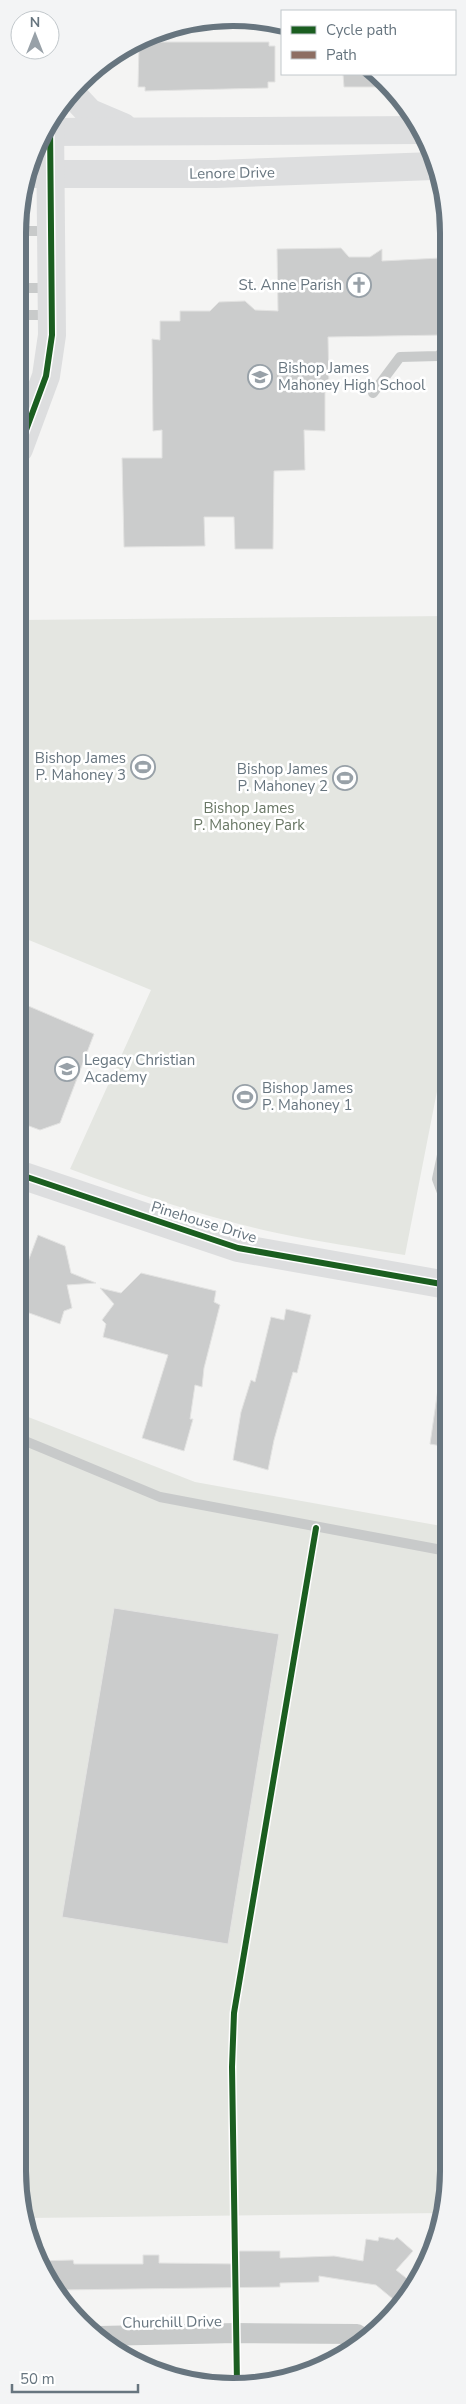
<svg xmlns="http://www.w3.org/2000/svg" width="466" height="2404" font-family="'Nunito Sans',sans-serif">
<rect width="100%" height="100%" fill="#f4f4f3"/>
<g fill="#e4e6e1">
<path d="M 448,616 L 447,1040 L 405,1255 C 362,1248 319,1242 277,1233 C 206,1218 138,1194 70,1169 L 151,990 L 19,936 L 19,620 Z"/>
<path d="M 18,1413 L 195,1482 L 447,1527 L 447,2199 L 442,2213 L 27,2218 L 18,2171 Z"/>
</g>
<g fill="#cbcccc" stroke="#e3e3e2">
<path d="M 145,42 L 269,42 L 269,46 L 275,46 L 275,82 L 268,82 L 268,88 L 145,91 L 145,87 L 138,87 L 139,46 L 145,46 Z"/>
<path d="M 343,74 L 376,74 L 390,87 L 344,87 Z"/>
<path d="M 341,248 L 349,257 L 370,257 L 382,249 L 382,261 L 440,258 L 442,335 L 328,337 L 329,388 L 325,389 L 325,431 L 304,430 L 305,470 L 274,471 L 273,549 L 235,549 L 234,517 L 204,517 L 205,546 L 124,547 L 122,458 L 162,458 L 162,430 L 153,431 L 152,339 L 160,340 L 160,321 L 180,321 L 180,311 L 210,311 L 219,302 L 245,301 L 255,310 L 278,311 L 277,249 Z"/>
<path d="M 19,1002 L 94,1034 L 60,1123 L 40,1130 L 18,1122 Z"/>
<path d="M 38,1235 L 65,1246 L 71,1273 L 96,1283 L 67,1285 L 72,1308 L 64,1311 L 60,1324 L 18,1309 L 18,1288 Z"/>
<path d="M 141,1273 L 216,1291 L 214,1302 L 220,1305 L 204,1368 L 202,1387 L 195,1385 L 190,1419 L 193,1419 L 184,1451 L 142,1438 L 168,1355 L 103,1337 L 106,1324 L 102,1320 L 114,1304 L 100,1288 L 121,1293 Z"/>
<path d="M 286,1309 L 311,1315 L 297,1373 L 293,1372 L 274,1440 L 268,1470 L 233,1460 L 241,1412 L 251,1380 L 255,1382 L 271,1317 L 284,1320 Z"/>
<path d="M 439,1382 L 447,1382 L 447,1447 L 430,1444 Z"/>
<path d="M 114,1608 L 279,1634 L 228,1944 L 62,1917 Z"/>
<path d="M 379,2237 L 394,2240 L 397,2237 L 413,2251 L 396,2270 L 415,2285 L 399,2304 L 376,2285 L 319,2276 L 319,2282 L 280,2283 L 280,2287 L 58,2290 L 39,2261 L 73,2260 L 74,2264 L 143,2264 L 143,2255 L 159,2255 L 159,2263 L 238,2264 L 238,2251 L 280,2251 L 280,2258 L 334,2256 L 363,2261 L 366,2239 L 378,2241 Z"/>
</g>
<g fill="none" stroke-linecap="round" stroke-linejoin="round">
<g stroke="#c8caca" stroke-width="10">
<path d="M 19,231 L 51,231"/>
<path d="M 19,288 L 51,288"/>
<path d="M 19,315 L 51,315"/>
<path d="M 373,393 L 400,357 L 438,356 L 448,348"/>
<path d="M 447,1206 L 437,1179 L 447,1131"/>
<path d="M 18,1438 L 160,1497 L 447,1551"/>
</g>
<path stroke="#c8caca" stroke-width="20" d="M 99,2336 L 236,2333 L 357,2334 L 358,2343"/>
<g stroke="#dddedf" stroke-width="28">
<path d="M 73,95 L 90,113 L 123,127"/>
<path d="M 44,132 L 421,130"/>
<path d="M 30,174 L 216,174 L 434,166"/>
<path d="M 19,449 L 46,376 L 52,335 L 50,122"/>
<path d="M 18,1174 L 238,1248 L 447,1285"/>
</g>
<path stroke="#8d6e63" stroke-width="5" stroke-dasharray="10 5" stroke-linecap="butt" d="M 444,1046 L 447,1047"/>
<defs>
<g id="cycleway">
<path d="M 19,449 L 46,376 L 52,335 L 50,122"/>
<path d="M 18,1174 L 238,1248 L 447,1285"/>
<path d="M 237,2384 L 232,2067 L 234,2013 L 316,1528"/>
</g>
</defs>
<use href="#cycleway" stroke="#fff" stroke-width="9"/>
<use href="#cycleway" stroke="#1b5e20" stroke-width="6"/>
</g>
<defs>
<symbol id="church-ring" viewBox="-11 -11 22 22"><circle r="9.5" fill="#fff" stroke="#98a1a8" stroke-width="1.5"/><path d="M-1.2-6h2.4v3.5h3.3v2.4h-3.3V6h-2.4V-.1h-3.3v-2.4h3.3Z" fill="#98a1a8"/></symbol>
<symbol id="school-ring" viewBox="-11 -11 22 22"><circle r="9.5" fill="#fff" stroke="#98a1a8" stroke-width="1.5"/><path d="M0-5L7-2L0 1L-7-2ZM-4 1L0 2.5L4 1V4Q0 6-4 4Z" fill="#98a1a8"/></symbol>
<symbol id="stadium-ring" viewBox="-11 -11 22 22"><circle r="9.5" fill="#fff" stroke="#98a1a8" stroke-width="1.5"/><path d="M0-5a6.5 5 0 1 0 0 10a6.5 5 0 1 0 0-10ZM-3.5-1.8h7v3.6h-7Z" fill="#98a1a8"/></symbol>
</defs>
<g fill-rule="evenodd">
<use href="#church-ring" x="345" y="271" width="28" height="28"/>
<use href="#school-ring" x="246" y="363" width="28" height="28"/>
<use href="#stadium-ring" x="129" y="753" width="28" height="28"/>
<use href="#stadium-ring" x="331" y="764" width="28" height="28"/>
<use href="#school-ring" x="53" y="1055" width="28" height="28"/>
<use href="#stadium-ring" x="231" y="1083" width="28" height="28"/>
</g>
<g text-anchor="middle" stroke-width="5" stroke-linejoin="round" paint-order="stroke">
<g font-size="15" fill="#67757f" stroke="#fff">
<text transform="translate(232 173) rotate(-1)" y="5">Lenore Drive</text>
<text transform="translate(204 1222) rotate(17)" y="5">Pinehouse Drive</text>
<text transform="translate(172 2322) rotate(-1)" y="5">Churchill Drive</text>
</g>
<g font-size="15" fill="#67757f" stroke="#fff" text-anchor="end">
<text x="342" y="290">St. Anne Parish</text>
<text x="278" y="373" text-anchor="start">Bishop James<tspan x="278" dy="17">Mahoney High School</tspan></text>
<text x="126" y="763">Bishop James<tspan x="126" dy="17">P. Mahoney 3</tspan></text>
<text x="328" y="774">Bishop James<tspan x="328" dy="17">P. Mahoney 2</tspan></text>
<text x="84" y="1065" text-anchor="start">Legacy Christian<tspan x="84" dy="17">Academy</tspan></text>
<text x="262" y="1093" text-anchor="start">Bishop James<tspan x="262" dy="17">P. Mahoney 1</tspan></text>
</g>
<g font-size="15" fill="#697765" stroke="#fff">
<text x="249" y="813">Bishop James<tspan x="249" dy="17">P. Mahoney Park</tspan></text>
</g>
</g>
<path d="M0 0H466V2404H0ZM233 26H233A207 207 0 0 1 440 233V2171A207 207 0 0 1 233 2378H233A207 207 0 0 1 26 2171V233A207 207 0 0 1 233 26Z" fill="#f3f4f5" fill-rule="evenodd"/>
<path fill="none" stroke="#67757f" stroke-width="6" d="M233 26H233A207 207 0 0 1 440 233V2171A207 207 0 0 1 233 2378H233A207 207 0 0 1 26 2171V233A207 207 0 0 1 233 26Z"/>
<rect x="281" y="10" width="175" height="65" fill="#ffffff" stroke="#c2c8cc"/>
<rect x="291" y="26" width="25" height="8" fill="#1b5e20" stroke="#c2c8cc"/>
<text x="326" y="35" font-size="15" fill="#67757f">Cycle path</text>
<rect x="291" y="51" width="25" height="8" fill="#8d6e63" stroke="#c2c8cc"/>
<text x="326" y="60" font-size="15" fill="#67757f">Path</text>
<g transform="translate(35 35)"><circle r="24" fill="#ffffff" stroke="#c2c8cc"/>
<path d="M0-4L9 19L0 12L-9 19Z" fill="#98a1a8"/>
<text y="-8" font-size="14" font-weight="bold" text-anchor="middle" fill="#67757f">N</text>
</g>
<path d="M12 2384v8h126v-8" fill="none" stroke="#67757f" stroke-width="2.5"/>
<text x="20" y="2384" font-size="15" fill="#67757f" stroke="#ffffff" stroke-width="4" paint-order="stroke">50 m</text>
</svg>
